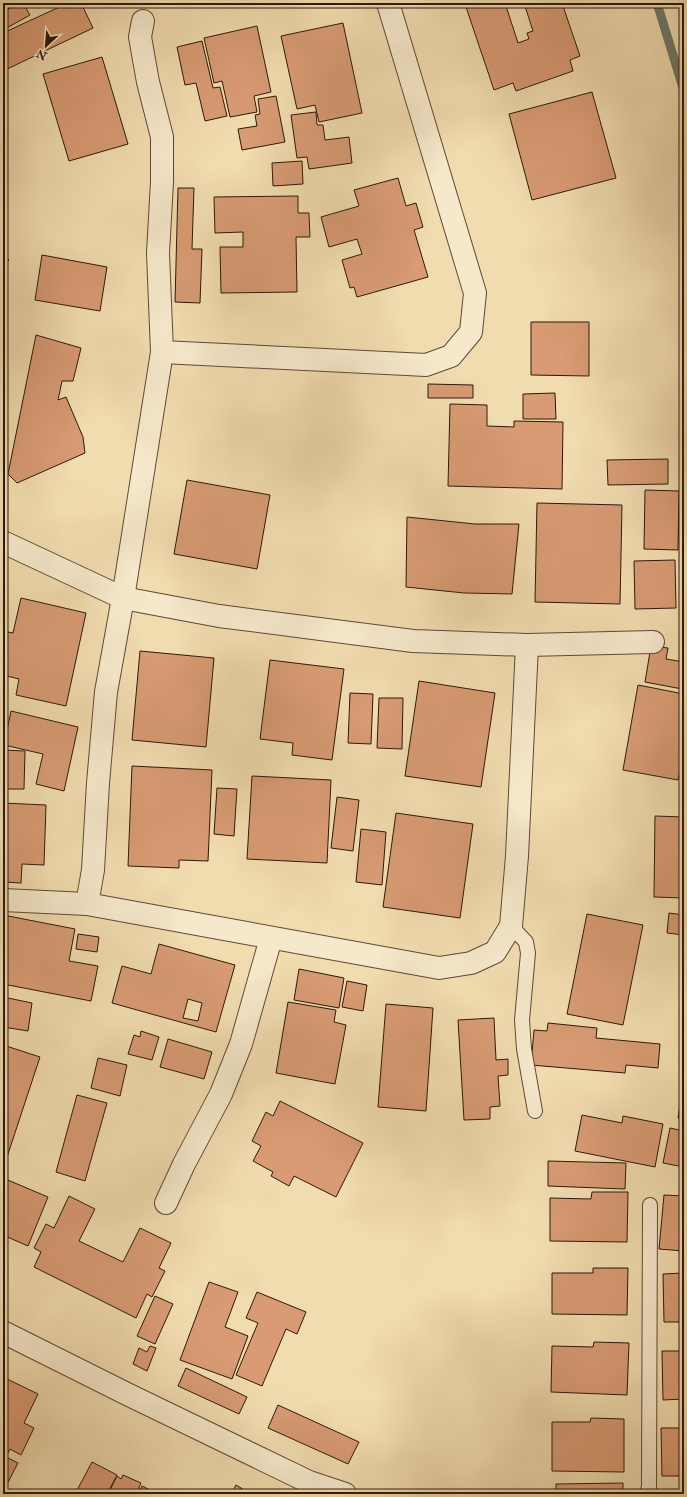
<svg xmlns="http://www.w3.org/2000/svg" width="687" height="1497" font-family="'IM FELL Double Pica',serif">
<rect width="100%" height="100%" fill="#f1dcaf"/>
<filter id="stains"><feTurbulence type="fractalNoise" baseFrequency=".005" numOctaves="4"/><feColorMatrix values="0 0 0 0 .2 0 0 0 0 .09 0 0 0 0 .02 0 0 0 .5 -.17"/></filter>
<radialGradient id="worn" r=".72"><stop offset=".6" stop-color="#630" stop-opacity="0"/><stop offset="1" stop-color="#630" stop-opacity=".3"/></radialGradient>
<g fill="none" stroke-linecap="round" stroke-linejoin="round">
<path stroke="#6f7a6b" stroke-width="9" d="M 657,3 L 684,91"/>
</g>
<g fill="#d89b74" stroke="#2d180c" fill-rule="evenodd">
<path d="M 3,3 L 14,3 L 15,4 L 3,10 Z"/>
<path d="M 20,3 L 23,3 L 30,15 L 3,30 L 3,12 Z"/>
<path d="M 68,3 L 81,3 L 93,28 L 3,71 L 3,33 Z"/>
<path d="M 505,3 L 518,43 L 529,39 L 527,33 L 533,31 L 524,3 L 562,3 L 580,56 L 570,60 L 573,71 L 516,91 L 513,83 L 494,90 L 465,4 Z"/>
<path d="M 343,23 L 362,113 L 319,122 L 315,105 L 297,109 L 281,36 Z"/>
<path d="M 257,26 L 271,92 L 254,96 L 257,112 L 230,117 L 222,81 L 214,83 L 204,38 Z"/>
<path d="M 202,41 L 213,88 L 220,87 L 227,116 L 205,121 L 196,83 L 185,85 L 177,47 Z"/>
<path d="M 102,57 L 128,144 L 69,161 L 43,74 Z"/>
<path d="M 592,92 L 616,178 L 532,200 L 509,114 Z"/>
<path d="M 276,96 L 285,142 L 242,150 L 238,129 L 257,126 L 255,115 L 260,114 L 258,99 Z"/>
<path d="M 316,112 L 317,125 L 323,125 L 325,140 L 349,137 L 352,163 L 309,169 L 307,157 L 297,158 L 291,115 Z"/>
<path d="M 302,161 L 303,184 L 273,186 L 272,163 Z"/>
<path d="M 398,178 L 406,206 L 416,203 L 423,227 L 414,230 L 428,277 L 357,297 L 354,287 L 350,288 L 342,260 L 362,254 L 357,239 L 329,247 L 321,217 L 359,206 L 354,190 Z"/>
<path d="M 178,188 L 194,188 L 192,249 L 202,249 L 200,303 L 175,302 Z"/>
<path d="M 298,196 L 298,213 L 309,213 L 310,237 L 296,237 L 297,292 L 221,293 L 220,247 L 243,247 L 243,232 L 215,233 L 214,197 Z"/>
<path d="M 3,253 L 9,260 L 3,265 Z"/>
<path d="M 42,255 L 107,267 L 100,311 L 35,300 Z"/>
<path d="M 531,322 L 589,322 L 589,376 L 531,375 Z"/>
<path d="M 36,335 L 81,348 L 73,381 L 62,381 L 58,400 L 66,397 L 83,437 L 85,453 L 17,483 L 8,474 Z"/>
<path d="M 428,384 L 473,385 L 473,398 L 428,398 Z"/>
<path d="M 555,393 L 556,419 L 523,419 L 523,394 Z"/>
<path d="M 450,404 L 487,405 L 487,426 L 514,427 L 514,421 L 563,422 L 562,489 L 448,486 Z"/>
<path d="M 668,459 L 668,484 L 608,485 L 607,460 Z"/>
<path d="M 187,480 L 270,495 L 257,569 L 174,554 Z"/>
<path d="M 645,490 L 679,491 L 678,550 L 644,549 Z"/>
<path d="M 537,503 L 622,505 L 620,604 L 535,602 Z"/>
<path d="M 407,517 L 475,524 L 519,524 L 512,594 L 464,593 L 406,587 Z"/>
<path d="M 675,560 L 676,608 L 635,609 L 634,561 Z"/>
<path d="M 21,598 L 86,613 L 66,706 L 16,695 L 19,679 L 3,675 L 3,631 L 13,633 Z"/>
<path d="M 651,646 L 668,648 L 666,659 L 684,662 L 682,689 L 645,682 Z"/>
<path d="M 140,651 L 214,658 L 206,747 L 132,740 Z"/>
<path d="M 270,660 L 344,669 L 332,760 L 292,755 L 293,743 L 260,739 Z"/>
<path d="M 419,681 L 495,693 L 481,787 L 405,776 Z"/>
<path d="M 638,685 L 684,694 L 684,769 L 680,769 L 678,780 L 623,770 Z"/>
<path d="M 350,693 L 373,694 L 371,744 L 348,743 Z"/>
<path d="M 379,698 L 403,698 L 402,749 L 377,748 Z"/>
<path d="M 11,711 L 78,727 L 64,791 L 36,784 L 43,754 L 4,745 Z"/>
<path d="M 3,750 L 25,751 L 24,789 L 3,789 Z"/>
<path d="M 132,766 L 212,770 L 208,861 L 179,860 L 179,868 L 128,866 Z"/>
<path d="M 252,776 L 331,780 L 327,863 L 247,859 Z"/>
<path d="M 217,788 L 237,789 L 234,836 L 214,834 Z"/>
<path d="M 337,797 L 359,800 L 353,851 L 331,848 Z"/>
<path d="M 3,803 L 46,805 L 44,865 L 22,864 L 21,883 L 3,882 Z"/>
<path d="M 396,813 L 473,824 L 460,918 L 383,907 Z"/>
<path d="M 655,816 L 684,817 L 684,898 L 654,897 Z"/>
<path d="M 361,829 L 386,832 L 382,885 L 356,882 Z"/>
<path d="M 669,913 L 684,915 L 684,935 L 667,933 Z"/>
<path d="M 587,914 L 643,925 L 623,1025 L 567,1014 Z"/>
<path d="M 3,915 L 75,929 L 69,961 L 98,966 L 91,1001 L 3,984 Z"/>
<path d="M 78,934 L 99,937 L 97,952 L 76,949 Z"/>
<path d="M 159,944 L 235,965 L 216,1032 L 112,1003 L 122,966 L 151,974 ZM 188,999 L 202,1003 L 198,1021 L 183,1018 Z"/>
<path d="M 299,969 L 344,978 L 339,1008 L 294,1000 Z"/>
<path d="M 347,981 L 367,985 L 363,1011 L 342,1007 Z"/>
<path d="M 3,997 L 32,1003 L 28,1031 L 3,1027 Z"/>
<path d="M 288,1002 L 336,1010 L 334,1022 L 346,1025 L 335,1084 L 276,1073 Z"/>
<path d="M 386,1004 L 433,1008 L 426,1111 L 378,1107 Z"/>
<path d="M 494,1018 L 496,1060 L 508,1059 L 508,1075 L 498,1076 L 500,1106 L 490,1107 L 490,1119 L 464,1120 L 458,1020 Z"/>
<path d="M 548,1023 L 597,1028 L 596,1038 L 660,1044 L 658,1068 L 626,1065 L 625,1073 L 531,1065 L 534,1030 L 547,1031 Z"/>
<path d="M 141,1031 L 159,1037 L 152,1060 L 128,1054 L 134,1035 L 140,1037 Z"/>
<path d="M 168,1039 L 212,1052 L 204,1079 L 160,1067 Z"/>
<path d="M 3,1045 L 40,1057 L 7,1157 L 3,1156 Z"/>
<path d="M 98,1058 L 127,1065 L 120,1096 L 91,1088 Z"/>
<path d="M 684,1077 L 684,1119 L 678,1118 Z"/>
<path d="M 77,1095 L 107,1103 L 85,1181 L 56,1172 Z"/>
<path d="M 280,1101 L 363,1143 L 336,1197 L 294,1176 L 289,1186 L 271,1176 L 273,1172 L 253,1161 L 261,1146 L 252,1141 L 266,1112 L 273,1116 Z"/>
<path d="M 582,1115 L 622,1123 L 623,1116 L 663,1124 L 655,1167 L 575,1151 Z"/>
<path d="M 670,1128 L 684,1131 L 684,1167 L 663,1163 Z"/>
<path d="M 548,1161 L 626,1163 L 625,1189 L 548,1186 Z"/>
<path d="M 3,1178 L 48,1197 L 28,1246 L 3,1235 Z"/>
<path d="M 592,1192 L 628,1192 L 627,1242 L 550,1241 L 550,1198 L 591,1199 Z"/>
<path d="M 664,1195 L 684,1196 L 684,1251 L 659,1249 Z"/>
<path d="M 69,1196 L 95,1209 L 79,1241 L 123,1262 L 140,1228 L 171,1243 L 159,1268 L 165,1271 L 152,1297 L 147,1294 L 136,1318 L 34,1267 L 41,1252 L 34,1248 L 46,1224 L 54,1228 Z"/>
<path d="M 593,1268 L 628,1268 L 627,1315 L 552,1314 L 552,1273 L 593,1273 Z"/>
<path d="M 684,1273 L 684,1322 L 664,1322 L 663,1274 Z"/>
<path d="M 209,1282 L 238,1292 L 225,1327 L 248,1336 L 232,1379 L 180,1360 Z"/>
<path d="M 257,1292 L 306,1312 L 297,1334 L 286,1329 L 262,1386 L 236,1375 L 258,1323 L 246,1318 Z"/>
<path d="M 155,1296 L 173,1304 L 155,1344 L 137,1336 Z"/>
<path d="M 594,1342 L 629,1343 L 627,1395 L 551,1392 L 552,1346 L 593,1347 Z"/>
<path d="M 150,1346 L 156,1348 L 147,1371 L 133,1364 L 139,1348 L 147,1352 Z"/>
<path d="M 662,1351 L 684,1351 L 684,1399 L 663,1400 Z"/>
<path d="M 186,1368 L 247,1397 L 239,1414 L 178,1386 Z"/>
<path d="M 3,1377 L 38,1394 L 24,1423 L 34,1428 L 21,1455 L 10,1449 L 6,1457 L 18,1463 L 5,1488 L 3,1487 Z"/>
<path d="M 278,1405 L 359,1442 L 348,1464 L 268,1428 Z"/>
<path d="M 591,1418 L 624,1419 L 624,1472 L 552,1471 L 552,1422 L 590,1422 Z"/>
<path d="M 661,1428 L 684,1428 L 684,1476 L 662,1476 Z"/>
<path d="M 92,1462 L 117,1475 L 107,1494 L 75,1494 Z"/>
<path d="M 123,1475 L 141,1483 L 136,1494 L 108,1494 L 117,1476 L 121,1479 Z"/>
<path d="M 623,1483 L 623,1494 L 556,1494 L 556,1484 Z"/>
<path d="M 236,1485 L 251,1494 L 231,1494 Z"/>
<path d="M 142,1486 L 158,1494 L 138,1494 Z"/>
</g>
<g fill="none" stroke-linecap="round" stroke-linejoin="round">
<defs>
<g id="lane">
<path d="M 511,926 L 526,942 L 528,953 L 522,1020 L 524,1049 L 535,1111"/>
<path d="M 646,1494 L 649,1488 L 650,1205"/>
</g>
<g id="street">
<path d="M 143,21 L 140,37 L 148,82 L 162,137 L 162,182 L 158,253 L 162,352 L 123,598 L 106,692 L 98,783 L 93,870 L 87,904 L 439,968 L 471,963 L 495,952 L 511,926 L 517,856 L 527,645"/>
<path d="M 162,352 L 426,365 L 451,356 L 471,332 L 475,293 L 388,3"/>
<path d="M 3,542 L 123,598 L 219,616 L 413,641 L 527,645 L 653,642"/>
<path d="M 3,900 L 87,904"/>
<path d="M 166,1203 L 184,1164 L 221,1094 L 241,1044 L 271,938"/>
<path d="M 3,1332 L 129,1395 L 309,1482 L 345,1494"/>
</g>
</defs>
<use href="#lane" stroke="#5e4935" stroke-width="16"/>
<use href="#street" stroke="#5e4935" stroke-width="24"/>
<use href="#lane" stroke="#f6e8cb" stroke-width="14"/>
<use href="#street" stroke="#f6e8cb" stroke-width="22"/>
</g>
<rect width="687" height="1497" fill="none" stroke="#f1dcaf" stroke-width="16"/>
<rect x="4" y="4" width="679" height="1489" fill="none" stroke="#2d180c" stroke-width="2"/>
<rect x="8" y="8" width="671" height="1481" fill="none" stroke="#2d180c"/>
<g transform="translate(46 46) rotate(206)" stroke="#f6e8cb" stroke-width="3" paint-order="stroke">
<path d="M0-3L7 15L0 10L-7 15Z" fill="#2d180c"/>
<text y="-6" font-size="11" font-weight="bold" text-anchor="middle" fill="#2d180c">N</text>
</g>
<rect width="100%" height="100%" filter="url(#stains)"/>
<rect width="100%" height="100%" fill="url(#worn)"/>
</svg>
